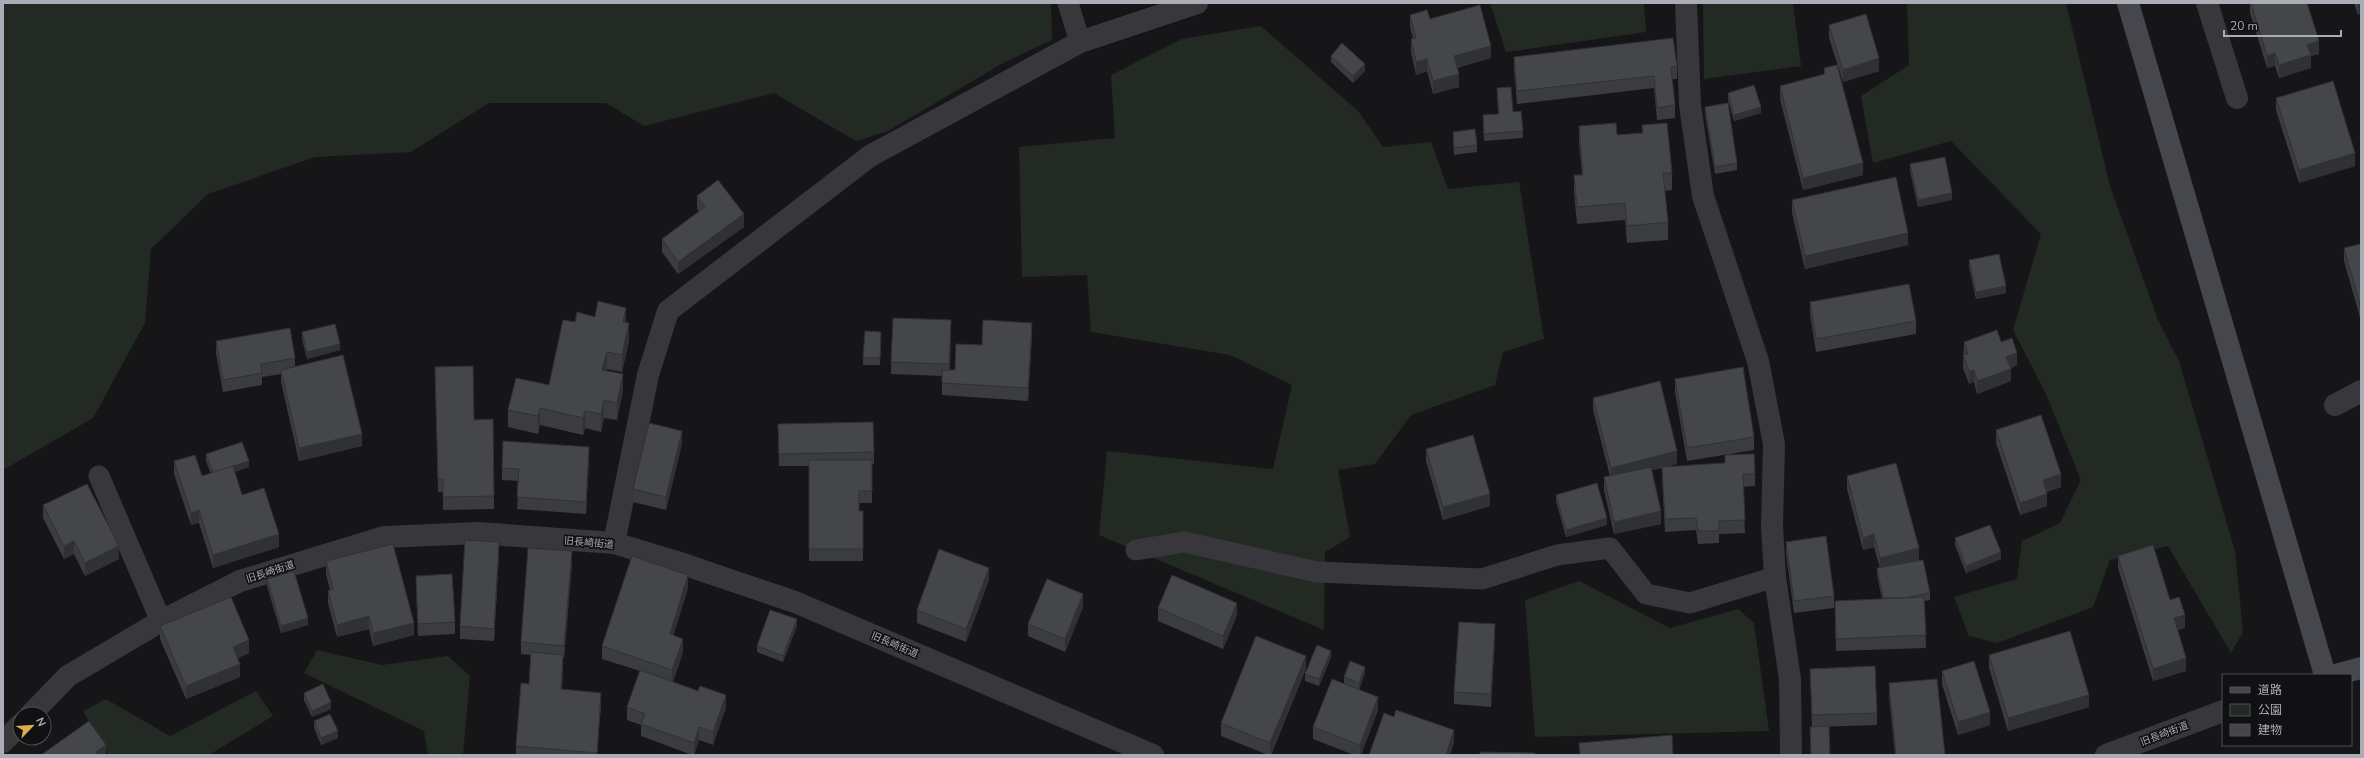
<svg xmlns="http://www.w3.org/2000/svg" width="2364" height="758" font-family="'Nunito Sans','Noto Sans JP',sans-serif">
<rect width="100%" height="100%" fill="#161618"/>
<g fill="#232a24">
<path d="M 3,3 L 1051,3 L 1052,40 L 1003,63 L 888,131 L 856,141 L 774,93 L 644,126 L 606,103 L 489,103 L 411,152 L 315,157 L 208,194 L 151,249 L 145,323 L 93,418 L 3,470 Z"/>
<path d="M 1490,3 L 1644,3 L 1646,32 L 1506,52 Z"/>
<path d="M 1703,3 L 1793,3 L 1801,66 L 1704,79 Z"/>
<path d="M 1907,3 L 2066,3 L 2110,186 L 2158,320 L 2179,361 L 2235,551 L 2243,632 L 2231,653 L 2168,546 L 2110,560 L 2093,607 L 1997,643 L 1969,636 L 1954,597 L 2017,579 L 2022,541 L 2060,523 L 2081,480 L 2045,392 L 2013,330 L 2041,234 L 1951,141 L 1873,163 L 1861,96 L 1909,65 Z"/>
<path d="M 1261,26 L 1358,111 L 1383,147 L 1431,142 L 1448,189 L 1519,182 L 1544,339 L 1503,352 L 1495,385 L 1411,415 L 1375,464 L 1338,470 L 1350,537 L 1325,552 L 1324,630 L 1099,535 L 1107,451 L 1273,469 L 1292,385 L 1230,355 L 1091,332 L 1087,275 L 1022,277 L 1019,147 L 1115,138 L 1111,75 L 1182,39 Z"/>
<path d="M 1579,581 L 1670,628 L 1738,609 L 1754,623 L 1769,731 L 1535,737 L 1525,600 Z"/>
<path d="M 317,650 L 382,665 L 448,656 L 470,676 L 463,755 L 428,755 L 424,731 L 304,673 Z"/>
<path d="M 256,691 L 273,716 L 209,755 L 108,755 L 83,711 L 106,699 L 170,736 Z"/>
</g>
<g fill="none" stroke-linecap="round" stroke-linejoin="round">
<g stroke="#38383c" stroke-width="21">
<path d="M 1068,3 L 1080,42"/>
<path d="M 99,476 L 161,621"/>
<path d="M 1136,550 L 1184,542 L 1317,572 L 1482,579 L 1557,555 L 1610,548 L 1646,594 L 1690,603 L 1775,577"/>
</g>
<g stroke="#38383c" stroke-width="22">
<path d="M 1686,3 L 1690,105 L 1703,196 L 1758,361 L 1774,444 L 1772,527 L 1775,577 L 1790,679 L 1791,755"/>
<path d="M 2207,3 L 2237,98"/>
<path d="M 2335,405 L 2361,391"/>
<path d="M 614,543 L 648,375 L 668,311 L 870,156 L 1080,42 L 1197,3"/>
<path d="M 31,714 L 68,676 L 161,621 L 240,581 L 384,537 L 478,533 L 614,543 L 677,562 L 795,602 L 1153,755"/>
<path d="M 3,742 L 20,725"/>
<path d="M 2106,755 L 2223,711"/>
</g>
<g stroke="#46474c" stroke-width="22">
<path d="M 2128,3 L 2325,675"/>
<path d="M 2335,675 L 2361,668"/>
</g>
</g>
<g fill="#3b3c40">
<path d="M 2250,3 L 2307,3 L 2319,54 L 2311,56 L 2311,68 L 2279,78 L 2275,66 L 2267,68 L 2250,13 Z"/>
<path d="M 2354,3 L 2361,3 L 2358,15 Z"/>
<path d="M 1410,15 L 1430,19 L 1491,58 L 1457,68 L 1459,87 L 1433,94 L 1427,71 L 1416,75 L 1411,52 L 1411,39 L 1413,38 L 1410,27 Z"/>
<path d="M 1829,25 L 1879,71 L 1843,82 L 1829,38 Z"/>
<path d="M 1331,56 L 1365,71 L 1353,83 L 1331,62 Z"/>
<path d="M 1514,57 L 1677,66 L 1677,79 L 1672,79 L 1675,105 L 1675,118 L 1657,120 L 1654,88 L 1517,104 L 1514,70 Z"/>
<path d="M 1824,68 L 1863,175 L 1803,190 L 1780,99 L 1780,86 L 1824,75 Z"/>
<path d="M 1497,88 L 1513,112 L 1523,131 L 1523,138 L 1484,141 L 1483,115 L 1498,114 Z"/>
<path d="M 1728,93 L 1761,113 L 1734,121 L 1728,100 Z"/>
<path d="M 2276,98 L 2355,166 L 2299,183 L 2276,110 Z"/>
<path d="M 1705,107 L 1737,163 L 1737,170 L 1715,174 L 1705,114 Z"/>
<path d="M 1642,125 L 1672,173 L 1672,190 L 1665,191 L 1668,222 L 1668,240 L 1627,243 L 1625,220 L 1577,224 L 1574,193 L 1574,175 L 1582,175 L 1579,143 L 1579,126 L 1617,135 L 1642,133 Z"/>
<path d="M 1453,132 L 1477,145 L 1477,152 L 1454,155 L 1453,139 Z"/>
<path d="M 1910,164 L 1952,200 L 1918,207 L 1910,171 Z"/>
<path d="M 697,196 L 744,227 L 678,274 L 662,252 L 662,239 L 699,211 L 697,209 Z"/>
<path d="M 1792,200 L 1908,245 L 1805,269 L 1792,213 Z"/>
<path d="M 2361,244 L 2361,321 L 2344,261 L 2344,248 Z"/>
<path d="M 1969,260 L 2006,293 L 1976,299 L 1969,267 Z"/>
<path d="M 1810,302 L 1916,321 L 1916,334 L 1816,352 L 1810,315 Z"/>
<path d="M 595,317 L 626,323 L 629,341 L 622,372 L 607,369 L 606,371 L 623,391 L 617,420 L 604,418 L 601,432 L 585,428 L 583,435 L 540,425 L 538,434 L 508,427 L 508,410 L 549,385 L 575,322 Z"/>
<path d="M 302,332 L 340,350 L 307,359 L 302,339 Z"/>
<path d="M 951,333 L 950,370 L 955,370 L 982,345 L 1032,336 L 1028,401 L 942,395 L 942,376 L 891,374 L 891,362 Z"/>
<path d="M 881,339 L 880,365 L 863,365 L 863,358 Z"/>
<path d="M 216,341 L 295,358 L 295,366 L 362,446 L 299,461 L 281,382 L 281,374 L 262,377 L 262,385 L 223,392 L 216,353 Z"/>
<path d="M 1964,342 L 2001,342 L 2017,365 L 2011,368 L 2011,381 L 1977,394 L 1974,382 L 1969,384 L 1963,368 Z"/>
<path d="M 435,367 L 474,420 L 494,496 L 494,509 L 443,510 L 443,492 L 438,492 Z"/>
<path d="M 1675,379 L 1754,437 L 1754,450 L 1687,461 L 1675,392 Z"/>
<path d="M 1593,398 L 1677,464 L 1667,466 L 1755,474 L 1755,486 L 1743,487 L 1745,533 L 1719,534 L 1719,543 L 1698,544 L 1696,530 L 1665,532 L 1662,479 L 1662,468 L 1652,470 L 1661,524 L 1614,534 L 1604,490 L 1604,477 L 1610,476 L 1593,410 Z"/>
<path d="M 778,424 L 874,452 L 874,464 L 872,464 L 872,503 L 859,503 L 859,511 L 863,511 L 863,561 L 809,561 L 809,466 L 779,466 Z"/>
<path d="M 1996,430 L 2061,487 L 2047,492 L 2047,506 L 2020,515 L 1996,443 Z"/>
<path d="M 682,444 L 666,510 L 633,502 L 633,489 Z"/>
<path d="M 1426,449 L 1490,506 L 1443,520 L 1426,461 Z"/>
<path d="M 206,454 L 249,467 L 234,472 L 242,495 L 279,547 L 213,568 L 199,523 L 191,525 L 174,474 L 174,461 L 202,476 L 211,474 L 206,461 Z"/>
<path d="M 589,460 L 586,514 L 517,509 L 519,481 L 502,480 L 502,468 Z"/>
<path d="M 1847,476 L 1919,561 L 1930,593 L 1930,600 L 1924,601 L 1926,648 L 1836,651 L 1835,601 L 1882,599 L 1877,575 L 1877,568 L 1880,568 L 1874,547 L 1863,550 L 1847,489 Z"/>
<path d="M 1556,495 L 1607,525 L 1566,537 L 1556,501 Z"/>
<path d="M 43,505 L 119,559 L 85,576 L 74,554 L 64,559 L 43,518 Z"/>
<path d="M 1955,538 L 2001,559 L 1966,573 L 1955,545 Z"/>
<path d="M 1786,542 L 1834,596 L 1834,608 L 1794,613 L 1786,554 Z"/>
<path d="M 499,555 L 494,641 L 460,639 L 460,626 Z"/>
<path d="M 2118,556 L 2170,600 L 2185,628 L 2178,630 L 2186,671 L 2153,681 L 2118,568 Z"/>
<path d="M 326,561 L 414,635 L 373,646 L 369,629 L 337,637 L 328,603 L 328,591 L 330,590 L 326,574 Z"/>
<path d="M 572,564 L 564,658 L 563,658 L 563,668 L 562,689 L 601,705 L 597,755 L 516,755 L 516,746 L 529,684 L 531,655 L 521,654 L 521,642 Z"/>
<path d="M 416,576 L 455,622 L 455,634 L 418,636 L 416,589 Z"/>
<path d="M 267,579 L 308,625 L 281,633 L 267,586 Z"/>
<path d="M 989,580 L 966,642 L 917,623 L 917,610 Z"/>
<path d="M 688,588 L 673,636 L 683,652 L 673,682 L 726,707 L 713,745 L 699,740 L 694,755 L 692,755 L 641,736 L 641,725 L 627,720 L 627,707 L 640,671 L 602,659 L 602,646 Z"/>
<path d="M 1083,607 L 1065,652 L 1028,636 L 1028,624 Z"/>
<path d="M 1158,608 L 1237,615 L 1223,649 L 1158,621 Z"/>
<path d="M 160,626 L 249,653 L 238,658 L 240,677 L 186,699 L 160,639 Z"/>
<path d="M 797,626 L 783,662 L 757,652 L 757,646 Z"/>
<path d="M 1495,637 L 1491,707 L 1454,704 L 1454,692 Z"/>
<path d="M 1989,655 L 2089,707 L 2008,731 L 1989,668 Z"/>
<path d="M 1331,657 L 1319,686 L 1305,681 L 1305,674 Z"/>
<path d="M 1306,669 L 1271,755 L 1268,755 L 1221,736 L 1221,723 Z"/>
<path d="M 1810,669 L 1877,713 L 1877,725 L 1812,727 Z"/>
<path d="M 1942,671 L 1990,725 L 1958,735 L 1942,684 Z"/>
<path d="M 1365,673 L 1359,690 L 1378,710 L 1361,755 L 1354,755 L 1313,739 L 1313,727 L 1344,684 L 1344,677 Z"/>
<path d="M 1889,683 L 1945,755 L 1895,755 L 1889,696 Z"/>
<path d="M 304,693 L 331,709 L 312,717 L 304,700 Z"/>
<path d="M 314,721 L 338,738 L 321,745 L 314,728 Z"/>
</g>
<g fill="#303134">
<path d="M 2358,3 L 2361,3 L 2361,14 L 2358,15 Z"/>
<path d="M 2319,41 L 2319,54 L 2311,56 L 2311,68 L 2279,78 L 2279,65 L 2307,45 Z"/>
<path d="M 1491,46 L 1491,58 L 1454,68 L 1454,56 Z"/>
<path d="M 2275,53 L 2275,66 L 2267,68 L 2267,56 Z"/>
<path d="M 1879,58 L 1879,71 L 1843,82 L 1843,70 Z"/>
<path d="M 1427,59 L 1427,71 L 1416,75 L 1416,62 Z"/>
<path d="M 1365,64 L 1365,71 L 1353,83 L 1353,76 Z"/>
<path d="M 1459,74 L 1459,87 L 1433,94 L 1433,81 Z"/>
<path d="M 1761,107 L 1761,113 L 1734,121 L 1734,115 Z"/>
<path d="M 2355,153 L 2355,166 L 2299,183 L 2299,170 Z"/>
<path d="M 1863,163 L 1863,175 L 1803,190 L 1803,178 Z"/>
<path d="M 1952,193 L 1952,200 L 1918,207 L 1918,200 Z"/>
<path d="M 744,214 L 744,227 L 678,274 L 678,262 Z"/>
<path d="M 1908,233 L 1908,245 L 1805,269 L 1805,256 Z"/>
<path d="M 2006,286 L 2006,293 L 1976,299 L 1976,292 Z"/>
<path d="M 626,308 L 626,325 L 623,322 Z"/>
<path d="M 951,320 L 951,333 L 949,376 L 949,364 Z"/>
<path d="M 629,323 L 629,341 L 622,372 L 622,355 Z"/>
<path d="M 1032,323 L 1032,336 L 1028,401 L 1028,388 Z"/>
<path d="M 340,344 L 340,350 L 307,359 L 307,352 Z"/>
<path d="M 607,352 L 607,369 L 602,387 L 602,370 Z"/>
<path d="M 2017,353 L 2017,365 L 2006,369 L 2006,357 Z"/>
<path d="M 2011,369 L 2011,381 L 1977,394 L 1977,381 Z"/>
<path d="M 1974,370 L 1974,382 L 1969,384 L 1969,371 Z"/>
<path d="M 623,374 L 623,391 L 617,420 L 617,403 Z"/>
<path d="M 604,400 L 604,418 L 601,432 L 601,414 Z"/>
<path d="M 540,408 L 540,425 L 538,434 L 538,416 Z"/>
<path d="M 585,411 L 585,428 L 583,435 L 583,418 Z"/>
<path d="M 682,431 L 682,444 L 666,510 L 666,497 Z"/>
<path d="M 362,434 L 362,446 L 299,461 L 299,448 Z"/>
<path d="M 589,447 L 589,460 L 586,514 L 586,502 Z"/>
<path d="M 1677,451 L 1677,464 L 1611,481 L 1611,468 Z"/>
<path d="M 249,461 L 249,467 L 213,480 L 213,473 Z"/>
<path d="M 2061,474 L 2061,487 L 2043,493 L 2043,480 Z"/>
<path d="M 1490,494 L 1490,506 L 1443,520 L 1443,507 Z"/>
<path d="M 2047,494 L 2047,506 L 2020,515 L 2020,503 Z"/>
<path d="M 199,510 L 199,523 L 191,525 L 191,513 Z"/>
<path d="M 1661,511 L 1661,524 L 1614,534 L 1614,522 Z"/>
<path d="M 1607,518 L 1607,525 L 1566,537 L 1566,530 Z"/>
<path d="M 279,534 L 279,547 L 213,568 L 213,555 Z"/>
<path d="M 1874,534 L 1874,547 L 1863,550 L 1863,538 Z"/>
<path d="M 74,541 L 74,554 L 64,559 L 64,546 Z"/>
<path d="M 499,542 L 499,555 L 494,641 L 494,629 Z"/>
<path d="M 119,546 L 119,559 L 85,576 L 85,563 Z"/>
<path d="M 1919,548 L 1919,561 L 1880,571 L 1880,558 Z"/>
<path d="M 572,551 L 572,564 L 564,658 L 564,646 Z"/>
<path d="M 2001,552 L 2001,559 L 1966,573 L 1966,566 Z"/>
<path d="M 989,568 L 989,580 L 966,642 L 966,629 Z"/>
<path d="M 688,575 L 688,588 L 670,647 L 670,634 Z"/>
<path d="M 1083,594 L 1083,607 L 1065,652 L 1065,639 Z"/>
<path d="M 1237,603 L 1237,615 L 1223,649 L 1223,636 Z"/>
<path d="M 2185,615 L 2185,628 L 2174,631 L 2174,618 Z"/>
<path d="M 369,616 L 369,629 L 337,637 L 337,625 Z"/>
<path d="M 308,618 L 308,625 L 281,633 L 281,626 Z"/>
<path d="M 797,619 L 797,626 L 783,662 L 783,656 Z"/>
<path d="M 414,623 L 414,635 L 373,646 L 373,633 Z"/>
<path d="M 1495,624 L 1495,637 L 1491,707 L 1491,694 Z"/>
<path d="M 683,639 L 683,652 L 672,682 L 672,670 Z"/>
<path d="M 249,640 L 249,653 L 233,660 L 233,647 Z"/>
<path d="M 1331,651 L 1331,657 L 1319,686 L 1319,679 Z"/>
<path d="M 563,655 L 563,668 L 561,702 L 561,689 Z"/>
<path d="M 1306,656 L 1306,669 L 1270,755 L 1270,743 Z"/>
<path d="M 2186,658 L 2186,671 L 2153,681 L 2153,669 Z"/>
<path d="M 240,664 L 240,677 L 186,699 L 186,686 Z"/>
<path d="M 1365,667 L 1365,673 L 1359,690 L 1359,683 Z"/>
<path d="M 601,693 L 601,705 L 597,755 Z"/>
<path d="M 726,695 L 726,707 L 713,745 L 713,732 Z"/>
<path d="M 2089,695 L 2089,707 L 2008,731 L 2008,718 Z"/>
<path d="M 1378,697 L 1378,710 L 1361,755 L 1360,755 L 1360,745 Z"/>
<path d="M 331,702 L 331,709 L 312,717 L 312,711 Z"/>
<path d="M 1990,712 L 1990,725 L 1958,735 L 1958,722 Z"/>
<path d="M 699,727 L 699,740 L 694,755 L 694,743 Z"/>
<path d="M 1454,730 L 1454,743 L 1450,755 L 1446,755 Z"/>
<path d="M 338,731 L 338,738 L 321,745 L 321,738 Z"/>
<path d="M 106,745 L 106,755 L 96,755 L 96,752 Z"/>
</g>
<g fill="#45464a" stroke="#303134">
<path d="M 2251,3 L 2307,3 L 2319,41 L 2307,45 L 2311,55 L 2279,65 L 2275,53 L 2267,56 Z"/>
<path d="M 1480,5 L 1491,46 L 1454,56 L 1459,74 L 1433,81 L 1427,59 L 1416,62 L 1411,39 L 1416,38 L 1410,15 L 1427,10 L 1430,19 Z"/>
<path d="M 1866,14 L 1879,58 L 1843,70 L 1829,25 Z"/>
<path d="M 1673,38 L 1677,66 L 1671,67 L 1675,105 L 1657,108 L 1654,76 L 1517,91 L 1514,57 Z"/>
<path d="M 1342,43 L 1365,64 L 1353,76 L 1331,56 Z"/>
<path d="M 1837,65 L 1863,163 L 1803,178 L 1780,86 L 1825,74 L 1824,68 Z"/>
<path d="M 2333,81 L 2355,153 L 2299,170 L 2276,98 Z"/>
<path d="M 1754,85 L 1761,107 L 1734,115 L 1728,93 Z"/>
<path d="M 1511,87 L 1513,112 L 1521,111 L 1523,131 L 1484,134 L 1483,115 L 1499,114 L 1497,88 Z"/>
<path d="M 1728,103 L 1737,163 L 1715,167 L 1705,107 Z"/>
<path d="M 1616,123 L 1617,135 L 1643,133 L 1642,125 L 1667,123 L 1672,173 L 1663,173 L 1668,222 L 1627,226 L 1625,203 L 1577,207 L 1574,175 L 1583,175 L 1579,126 Z"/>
<path d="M 1475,129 L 1477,145 L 1454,148 L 1453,132 Z"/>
<path d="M 1945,157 L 1952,193 L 1918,200 L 1910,164 Z"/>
<path d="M 1896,177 L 1908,233 L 1805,256 L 1792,200 Z"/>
<path d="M 718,180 L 744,214 L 678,262 L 662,239 L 705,207 L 697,196 Z"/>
<path d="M 2361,244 L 2361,308 L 2344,248 Z"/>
<path d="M 1999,254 L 2006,286 L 1976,292 L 1969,260 Z"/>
<path d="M 1909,284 L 1916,321 L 1816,339 L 1810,302 Z"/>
<path d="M 598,301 L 626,308 L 623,322 L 629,323 L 622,355 L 607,352 L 602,370 L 623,374 L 617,403 L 604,400 L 601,414 L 585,411 L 583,418 L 540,408 L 538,416 L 508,410 L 516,378 L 549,385 L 563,320 L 575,322 L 577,312 L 595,317 Z"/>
<path d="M 893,318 L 951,320 L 949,364 L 891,362 Z"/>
<path d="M 983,320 L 1032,323 L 1028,388 L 942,383 L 942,370 L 955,370 L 956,344 L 982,345 Z"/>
<path d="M 335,324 L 340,344 L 307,352 L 302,332 Z"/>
<path d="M 290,328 L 295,358 L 261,364 L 262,373 L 223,380 L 216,341 Z"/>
<path d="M 1997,330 L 2001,342 L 2012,338 L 2017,353 L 2006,357 L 2011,369 L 1977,381 L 1974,370 L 1969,371 L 1963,355 L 1968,354 L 1964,342 Z"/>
<path d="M 865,331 L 881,332 L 880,358 L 863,358 Z"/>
<path d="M 343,355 L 362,434 L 299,448 L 281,370 Z"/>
<path d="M 473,366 L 474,420 L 493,419 L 494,496 L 443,497 L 443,479 L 438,479 L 435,367 Z"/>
<path d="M 1743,367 L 1754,437 L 1687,448 L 1675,379 Z"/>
<path d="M 1660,381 L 1677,451 L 1611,468 L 1593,398 Z"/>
<path d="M 2041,415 L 2061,474 L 2043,480 L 2047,494 L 2020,503 L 1996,430 Z"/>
<path d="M 873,422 L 874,452 L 779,454 L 778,424 Z"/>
<path d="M 649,423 L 682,431 L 666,497 L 633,489 Z"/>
<path d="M 1473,435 L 1490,494 L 1443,507 L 1426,449 Z"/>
<path d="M 503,441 L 589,447 L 586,502 L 517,497 L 519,469 L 502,468 Z"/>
<path d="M 242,442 L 249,461 L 213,473 L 206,454 Z"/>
<path d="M 1754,454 L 1755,474 L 1743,474 L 1745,520 L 1719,521 L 1719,531 L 1698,531 L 1696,518 L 1665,519 L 1662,467 L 1725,463 L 1725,455 Z"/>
<path d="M 195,455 L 202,476 L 233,466 L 242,495 L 264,488 L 279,534 L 213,555 L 199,510 L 191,513 L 174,461 Z"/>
<path d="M 809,460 L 872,460 L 872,491 L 859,491 L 859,511 L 863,511 L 863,549 L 809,549 Z"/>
<path d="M 1896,463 L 1919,548 L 1880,558 L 1874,534 L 1863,538 L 1847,476 Z"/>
<path d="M 1651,467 L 1661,511 L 1614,522 L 1604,477 Z"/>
<path d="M 1597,483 L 1607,518 L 1566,530 L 1556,495 Z"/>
<path d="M 87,484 L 119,546 L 85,563 L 74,541 L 64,546 L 43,505 Z"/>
<path d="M 1990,525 L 2001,552 L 1966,566 L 1955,538 Z"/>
<path d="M 1826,536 L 1834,596 L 1794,601 L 1786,542 Z"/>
<path d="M 465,540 L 499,542 L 494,629 L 460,626 Z"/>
<path d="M 393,544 L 414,623 L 373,633 L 369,616 L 337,625 L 328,591 L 333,589 L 326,561 Z"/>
<path d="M 2153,545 L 2170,600 L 2179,597 L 2185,615 L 2174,618 L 2186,658 L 2153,669 L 2118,556 Z"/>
<path d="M 528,548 L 572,551 L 564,646 L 521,642 Z"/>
<path d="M 939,549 L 989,568 L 966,629 L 917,610 Z"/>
<path d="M 632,556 L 688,575 L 670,634 L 683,639 L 672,670 L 602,646 Z"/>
<path d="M 1923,560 L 1930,593 L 1904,598 L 1883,598 L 1877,568 Z"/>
<path d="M 294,571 L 308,618 L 281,626 L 267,579 Z"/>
<path d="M 452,574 L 455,622 L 418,624 L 416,576 Z"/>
<path d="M 1172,575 L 1237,603 L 1223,636 L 1158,608 Z"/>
<path d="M 1047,579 L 1083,594 L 1065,639 L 1028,624 Z"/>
<path d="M 231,597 L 249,640 L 233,647 L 240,664 L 186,686 L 160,626 Z"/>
<path d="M 1924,597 L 1926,635 L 1836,639 L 1835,601 Z"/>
<path d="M 770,610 L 797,619 L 783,656 L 757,646 Z"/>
<path d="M 1459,622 L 1495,624 L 1491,694 L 1454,692 Z"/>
<path d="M 2070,631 L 2089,695 L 2008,718 L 1989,655 Z"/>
<path d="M 1256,636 L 1306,656 L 1270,743 L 1221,723 Z"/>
<path d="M 1317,645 L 1331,651 L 1319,679 L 1305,674 Z"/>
<path d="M 531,652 L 563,655 L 561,689 L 601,693 L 597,753 L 516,746 L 521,683 L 529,684 Z"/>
<path d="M 1350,661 L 1365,667 L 1359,683 L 1344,677 Z"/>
<path d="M 1974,661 L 1990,712 L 1958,722 L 1942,671 Z"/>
<path d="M 1875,666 L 1877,713 L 1812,715 L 1810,669 Z"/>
<path d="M 640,670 L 698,691 L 700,686 L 726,695 L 713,732 L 699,727 L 694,743 L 641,724 L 645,714 L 627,707 Z"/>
<path d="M 1332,679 L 1378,697 L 1360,745 L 1313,727 Z"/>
<path d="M 1937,679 L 1945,755 L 1896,755 L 1889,683 Z"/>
<path d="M 323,684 L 331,702 L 312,711 L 304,693 Z"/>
<path d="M 1396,710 L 1454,730 L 1446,755 L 1369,755 L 1384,713 L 1394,717 Z"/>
<path d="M 330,714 L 338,731 L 321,738 L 314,721 Z"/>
<path d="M 89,721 L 106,745 L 96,752 L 98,755 L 41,755 Z"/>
<path d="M 1829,726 L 1830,755 L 1811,755 L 1810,727 Z"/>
<path d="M 1672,735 L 1673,755 L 1580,755 L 1579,743 Z"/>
<path d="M 1480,752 L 1535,753 L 1535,755 L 1480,755 Z"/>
</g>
<g text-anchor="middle" stroke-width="3.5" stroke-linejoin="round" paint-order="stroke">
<g font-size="10" fill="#aaadb6" stroke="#111113">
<text transform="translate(589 542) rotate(5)" y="4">旧長崎街道</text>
<text transform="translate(270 571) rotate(-18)" y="4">旧長崎街道</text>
<text transform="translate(895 644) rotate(23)" y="4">旧長崎街道</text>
<text transform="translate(2164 733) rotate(-21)" y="4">旧長崎街道</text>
</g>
</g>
<rect width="2364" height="758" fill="none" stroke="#aaadb6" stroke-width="8"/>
<rect x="2222" y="674" width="130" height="72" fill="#111113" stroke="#4e4f54"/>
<rect x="2230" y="687" width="20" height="6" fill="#46474c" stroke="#4e4f54"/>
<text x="2258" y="694" font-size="12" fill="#aaadb6">道路</text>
<rect x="2230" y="704" width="20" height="12" fill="#232a24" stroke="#4e4f54"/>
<text x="2258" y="714" font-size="12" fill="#aaadb6">公園</text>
<rect x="2230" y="724" width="20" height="12" fill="#45464a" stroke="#4e4f54"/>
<text x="2258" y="734" font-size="12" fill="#aaadb6">建物</text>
<g transform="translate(32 726) rotate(65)"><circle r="19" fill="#111113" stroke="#4e4f54"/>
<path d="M0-3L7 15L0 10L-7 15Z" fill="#deaf48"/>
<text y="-6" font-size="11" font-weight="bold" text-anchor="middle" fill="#aaadb6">N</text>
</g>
<path d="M2224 30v6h117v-6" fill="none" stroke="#aaadb6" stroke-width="2"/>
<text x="2230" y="30" font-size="12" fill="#aaadb6" stroke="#111113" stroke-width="3" paint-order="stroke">20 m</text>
</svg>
